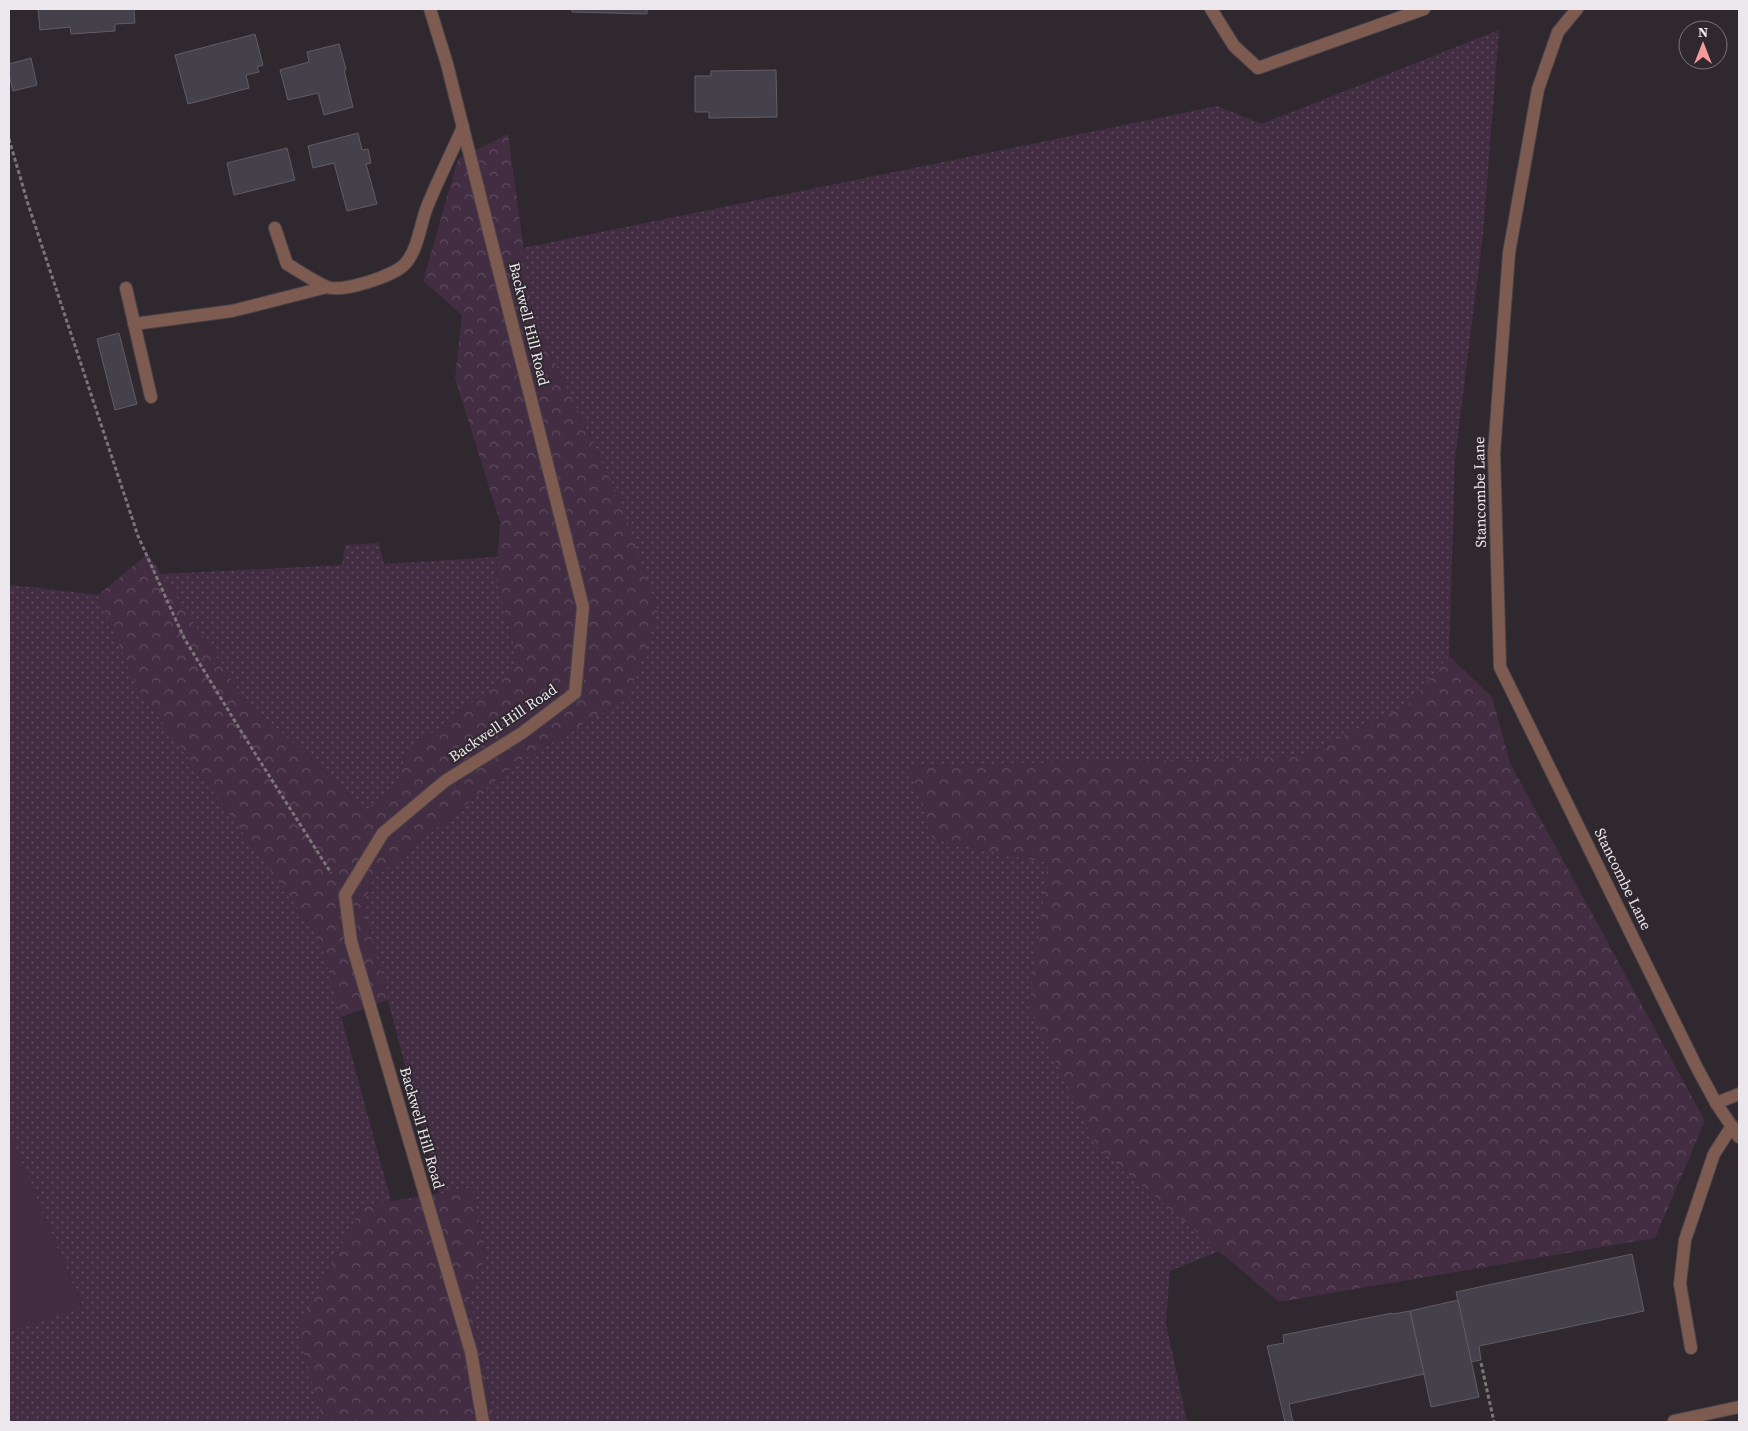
<svg xmlns="http://www.w3.org/2000/svg" width="1748" height="1431" font-family="'Source Serif 4',serif">
<defs>
<pattern id="grass-dots" width="8" height="8" patternUnits="userSpaceOnUse" patternTransform="scale(1.25)"><rect width="8" height="8" fill="#432d43"/><path d="M2 2h.1M6 6h.1" fill="none" stroke="#5e4b5e" stroke-width="1.8" stroke-linecap="round"/></pattern>
<pattern id="forest-crowns" width="20" height="18" patternUnits="userSpaceOnUse" patternTransform="scale(1.25)"><rect width="20" height="18" fill="#432d43"/><path d="M2 6a3 3 0 1 1 6 0M12 15a3 3 0 1 1 6 0" fill="none" stroke="#5e4b5e"/></pattern>
</defs>
<rect width="100%" height="100%" fill="#2f282f"/>
<g fill="url(#grass-dots)">
<path d="M 1499,30 L 1483,234 L 1455,459 L 1449,656 L 1409,704 L 1301,757 L 910,766 L 932,839 L 1049,863 L 1030,1007 L 1097,1147 L 1219,1251 L 1170,1271 L 1166,1323 L 1187,1422 L 495,1422 L 469,1295 L 486,1255 L 472,1188 L 439,1194 L 363,906 L 373,879 L 520,761 L 628,698 L 621,502 L 533,317 L 523,248 L 1217,106 L 1262,124 Z"/>
<path d="M 379,543 L 384,564 L 497,557 L 496,577 L 519,666 L 405,754 L 399,783 L 364,812 L 341,786 L 244,699 L 161,574 L 342,565 L 345,545 Z"/>
<path d="M 12,585 L 98,595 L 137,687 L 320,939 L 391,1201 L 362,1206 L 298,1330 L 322,1417 L 318,1422 L 9,1422 L 9,1331 L 82,1306 L 9,1133 L 9,586 Z"/>
</g>
<g fill="url(#forest-crowns)">
<path d="M 508,134 L 533,317 L 621,502 L 658,612 L 628,698 L 520,761 L 373,879 L 363,906 L 388,1000 L 341,1017 L 320,939 L 137,687 L 98,595 L 148,554 L 244,699 L 341,786 L 364,812 L 399,783 L 405,754 L 519,666 L 496,577 L 500,522 L 455,378 L 462,315 L 423,281 L 458,159 Z"/>
<path d="M 1449,656 L 1492,697 L 1510,763 L 1705,1121 L 1655,1238 L 1279,1302 L 1097,1147 L 1029,1007 L 1048,863 L 932,839 L 910,766 L 1301,757 L 1409,704 Z"/>
<path d="M 472,1188 L 486,1255 L 469,1295 L 495,1422 L 318,1422 L 322,1417 L 297,1330 L 362,1206 Z"/>
</g>
<path fill="#432d43" d="M 9,1133 L 82,1307 L 9,1331 Z"/>
<g fill="#45414a" stroke="#615c66">
<path d="M 38,9 L 142,9 L 134,9 L 135,23 L 115,24 L 115,31 L 71,34 L 70,27 L 40,30 Z"/>
<path d="M 572,9 L 647,9 L 647,14 L 572,12 Z"/>
<path d="M 255,34 L 263,65 L 257,67 L 259,72 L 246,75 L 249,88 L 188,104 L 175,55 Z"/>
<path d="M 339,44 L 346,69 L 344,70 L 353,107 L 324,115 L 318,93 L 288,100 L 280,70 L 309,62 L 307,52 Z"/>
<path d="M 31,58 L 37,85 L 13,91 L 9,74 L 9,64 Z"/>
<path d="M 776,70 L 777,117 L 709,118 L 709,112 L 695,112 L 695,76 L 711,76 L 711,71 Z"/>
<path d="M 358,133 L 362,150 L 368,149 L 371,163 L 366,164 L 377,204 L 347,211 L 334,163 L 313,168 L 308,146 Z"/>
<path d="M 287,148 L 295,180 L 234,195 L 227,163 Z"/>
<path d="M 119,333 L 137,404 L 115,410 L 97,339 Z"/>
<path d="M 1632,1254 L 1644,1311 L 1479,1346 L 1481,1360 L 1471,1362 L 1456,1292 Z"/>
<path d="M 1458,1300 L 1479,1397 L 1431,1407 L 1410,1311 Z"/>
<path d="M 1410,1311 L 1424,1374 L 1289,1404 L 1293,1422 L 1285,1422 L 1267,1346 L 1284,1343 L 1283,1335 L 1392,1313 L 1393,1314 Z"/>
</g>
<g fill="none" stroke-linecap="round" stroke-linejoin="round">
<defs>
<g id="minor">
<path d="M 430,9 L 447,64 L 583,607 L 575,693 L 522,733 L 445,781 L 383,833 L 345,895 L 351,941 L 471,1352 L 483,1422"/>
<path d="M 1211,9 L 1234,46 L 1258,68 L 1424,9"/>
<path d="M 1577,9 L 1558,32 L 1538,89 L 1509,253 L 1494,453 L 1500,667 L 1696,1066 L 1716,1103 L 1739,1137"/>
<path d="M 275,228 L 287,264 C 299,271 313,281 327,287 C 342,293 394,276 405,264 C 418,250 420,225 427,207 C 438,180 451,154 463,127"/>
<path d="M 126,288 L 151,397"/>
<path d="M 134,324 L 232,311 L 327,287"/>
<path d="M 1716,1103 L 1739,1094"/>
<path d="M 1691,1348 L 1680,1284 L 1685,1240 L 1714,1154 L 1732,1126"/>
<path d="M 1674,1421 L 1739,1407"/>
</g>
</defs>
<use href="#minor" stroke="#494349" stroke-width="14"/>
<g stroke="#7b757b" stroke-width="3" stroke-dasharray="4 2.5" stroke-linecap="butt">
<path d="M 9,139 L 28,204 L 138,536 L 184,638 L 244,736 L 331,873"/>
<path d="M 1481,1363 L 1494,1422"/>
</g>
<use href="#minor" stroke="#7e5b50" stroke-width="12"/>
</g>
<g text-anchor="middle" stroke-width="4" stroke-linejoin="round" paint-order="stroke">
<g font-size="15" fill="#ece7ec" stroke="#2f282f">
<text transform="translate(529 324) rotate(76)" y="5">Backwell Hill Road</text>
<text transform="translate(1480 492) rotate(-91)" y="5">Stancombe Lane</text>
<text transform="translate(503 723) rotate(-34)" y="5">Backwell Hill Road</text>
<text transform="translate(1623 879) rotate(64)" y="5">Stancombe Lane</text>
<text transform="translate(422 1128) rotate(74)" y="5">Backwell Hill Road</text>
</g>
</g>
<rect width="1748" height="1431" fill="none" stroke="#ece7ec" stroke-width="20"/>
<g transform="translate(1703 45)"><circle r="24" fill="#2f282f" stroke="#7b747b"/>
<path d="M0-4L9 19L0 12L-9 19Z" fill="#f59b9e"/>
<text y="-8" font-size="14" font-weight="bold" text-anchor="middle" fill="#ece7ec">N</text>
</g>
</svg>
